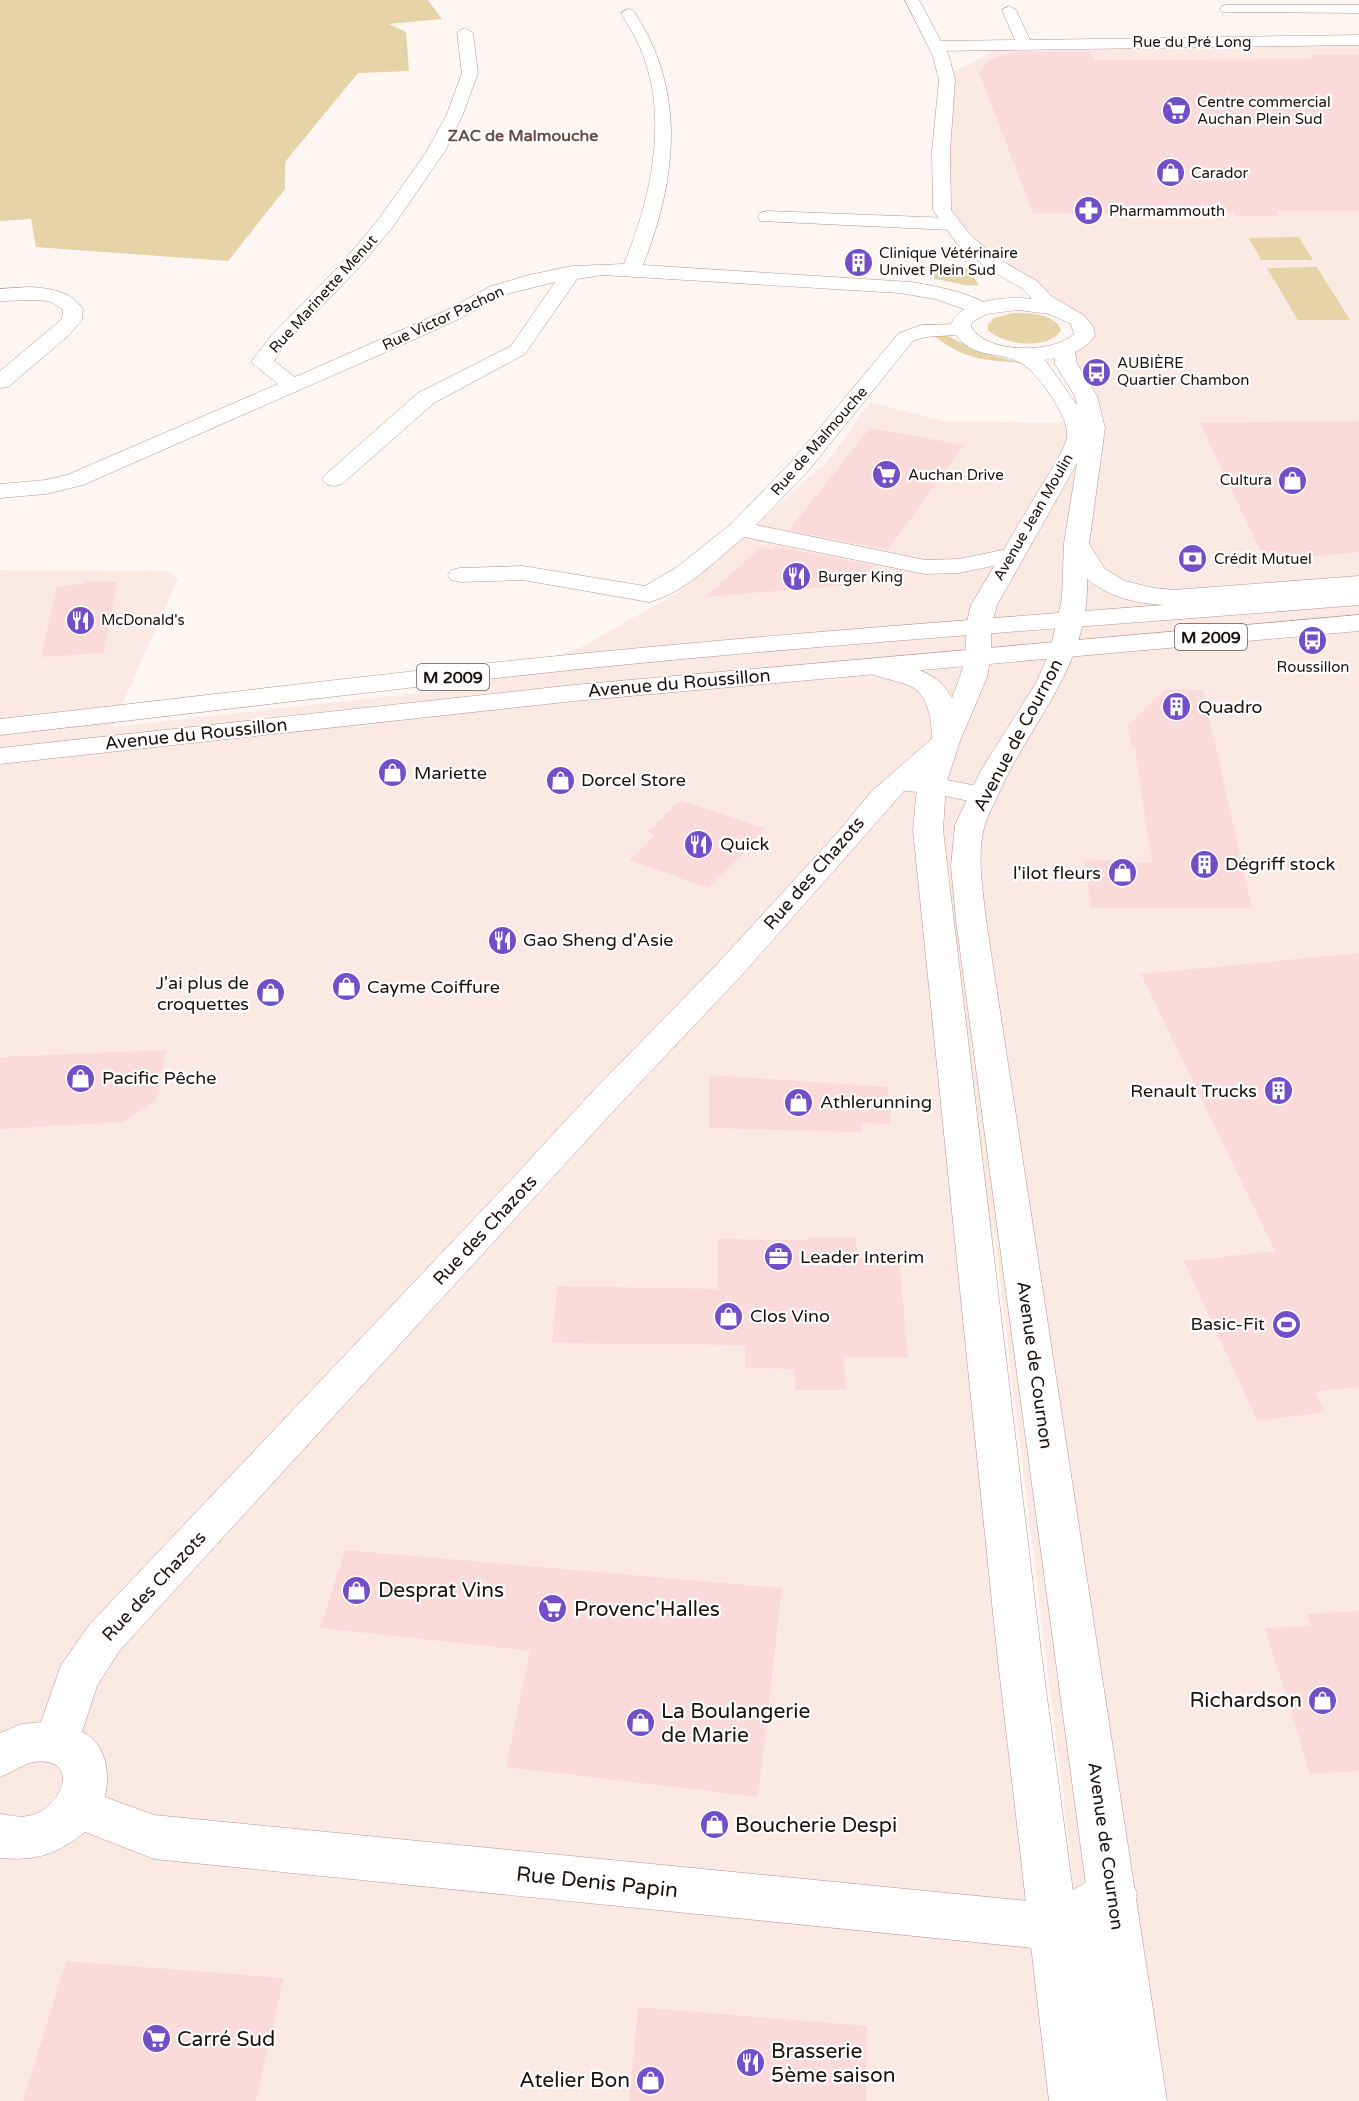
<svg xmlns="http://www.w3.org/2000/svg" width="1359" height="2101" font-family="'Varela Round',sans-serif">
<rect width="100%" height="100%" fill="#fdf6f3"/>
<path fill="#fbeae3" d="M 1359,40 L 1359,2101 L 1094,2101 L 1069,1844 L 992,1215 L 1014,1606 L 1075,2101 L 0,2101 L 0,570 L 168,571 L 178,579 L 112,727 L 473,687 L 581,647 L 679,592 L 829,460 L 870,402 L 943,421 L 1062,423 L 1086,397 L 1066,364 L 1085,331 L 995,265 L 942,210 L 951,73 L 994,51 L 1025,43 Z"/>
<g fill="#e6d3a7">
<path d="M 0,0 L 428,0 L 442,19 L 389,24 L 406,32 L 409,71 L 358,73 L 285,162 L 285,189 L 228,261 L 36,247 L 31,219 L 0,221 Z"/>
<path d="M 1299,237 L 1313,260 L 1261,260 L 1249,238 Z"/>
<path d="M 954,266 L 968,269 L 979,285 C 960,287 953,281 934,279 L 936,270 Z"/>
<path d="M 1317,267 L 1350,320 L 1298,320 L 1267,268 Z"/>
<path d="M 1013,313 C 1028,313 1055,313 1061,330 C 1049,351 1003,345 988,330 L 988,324 L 994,318 Z"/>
<path d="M 934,336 L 948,336 L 980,352 L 1022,363 C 984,360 965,360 934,336 Z"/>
</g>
<g fill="#fadbd9">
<path d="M 1090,51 L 1094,60 L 1312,59 L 1309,55 L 1359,55 L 1359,211 L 1277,211 L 1279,216 L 1236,216 L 1233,212 L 1165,212 L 1159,215 L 1151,212 L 1082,213 L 1076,215 L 1068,213 L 1033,213 L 979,73 L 986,62 L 1003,55 L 1023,52 Z"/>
<path d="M 1359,421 L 1359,552 L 1265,561 L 1200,423 Z"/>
<path d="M 870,428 L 964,445 L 888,550 L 789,530 Z"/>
<path d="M 776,546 L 875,566 L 861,584 L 705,597 L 760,548 L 773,550 Z"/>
<path d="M 85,581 L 117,582 L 104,653 L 41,657 L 57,586 L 85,584 Z"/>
<path d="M 1165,689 L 1203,690 L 1252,908 L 1091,908 L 1084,859 L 1152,863 L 1135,748 L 1131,746 L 1128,726 Z"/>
<path d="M 681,800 L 765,828 L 753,840 L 756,841 L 708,888 L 629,860 L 655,835 L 647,832 Z"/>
<path d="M 1359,953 L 1359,1387 L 1315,1392 L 1326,1412 L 1257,1421 L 1184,1261 L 1275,1251 L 1141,974 Z"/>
<path d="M 166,1050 L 157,1099 L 124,1122 L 0,1129 L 0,1057 Z"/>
<path d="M 709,1075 L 888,1087 L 891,1124 L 861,1123 L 861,1132 L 709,1128 Z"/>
<path d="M 809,1237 L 856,1238 L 857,1257 L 899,1257 L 908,1358 L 844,1357 L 846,1390 L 795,1390 L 795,1369 L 745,1368 L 745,1345 L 552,1343 L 557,1286 L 718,1289 L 718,1239 L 809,1240 Z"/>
<path d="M 345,1550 L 782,1588 L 758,1797 L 506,1767 L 530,1651 L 320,1628 Z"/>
<path d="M 1359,1611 L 1359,1771 L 1310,1774 L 1265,1628 L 1311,1626 L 1307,1614 Z"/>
<path d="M 66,1961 L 284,1978 L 256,2101 L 23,2101 Z"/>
<path d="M 638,2007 L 867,2026 L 866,2101 L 629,2101 Z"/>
</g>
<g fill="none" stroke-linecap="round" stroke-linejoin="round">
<defs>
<g id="minor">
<path d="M 1227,5 L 1359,5 L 1359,13 L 1222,12 L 1220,9 L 1222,6 Z"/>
<path d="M 1009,6 L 1016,10 L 1030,40 L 1359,35 L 1359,45 L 937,51 L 929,46 L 937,41 L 1015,40 L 1002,10 Z"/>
<path d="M 628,9 L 633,10 C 687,90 677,179 643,265 L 911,282 C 929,285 981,294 991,309 L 988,313 L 981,315 L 935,299 L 900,293 L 603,275 L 577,279 L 525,354 L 434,403 L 342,484 L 334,486 L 326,484 L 322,479 L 326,474 L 418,393 L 511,346 L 555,282 L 503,295 L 461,318 L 402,345 L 83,485 L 46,494 L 0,498 L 0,484 L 46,480 L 67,475 L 278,384 L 251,362 L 271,336 L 342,263 L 378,220 L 427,151 L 447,114 L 462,73 L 457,33 L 460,30 L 465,28 L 473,33 L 478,73 L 463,114 L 445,151 L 392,228 L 356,271 L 285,344 L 274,361 L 295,377 L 447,310 L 489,287 L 529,275 L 572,266 L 624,264 C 652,196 671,111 637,41 C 632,31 626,22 621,13 Z"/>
<path d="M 767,211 L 951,218 L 958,220 L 960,224 L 958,228 L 951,230 L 760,221 L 758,217 L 760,213 Z"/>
<path d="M 29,287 C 49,288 71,291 83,309 L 82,320 L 68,336 L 8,387 L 0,388 L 0,371 L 62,319 L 63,310 L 51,302 L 40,300 L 0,301 L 0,289 Z"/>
<path d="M 962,324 L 969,326 L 972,330 L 969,334 L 925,337 L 913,341 L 808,471 L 756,525 L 925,560 L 959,559 L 1012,548 L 1021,550 L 1024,555 L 1021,560 L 959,573 L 925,574 L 744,537 C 716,560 685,593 649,602 L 523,580 L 460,582 L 451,580 L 448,575 L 451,570 L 460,568 L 523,566 L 645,586 L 677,567 L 731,524 L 792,461 L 899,333 L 922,325 Z"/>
<path d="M 946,733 L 956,735 L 960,741 L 922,775 L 992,789 L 996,795 L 992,801 L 982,804 L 932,793 L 904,791 L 741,976 L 618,1106 L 120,1650 L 97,1686 L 82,1732 C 107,1743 110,1775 105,1797 L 154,1815 L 1049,1903 L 1096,1877 L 1113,1870 L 1130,1877 L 1137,1893 L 1130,1909 L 1092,1931 L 1107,1945 L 1114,1962 L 1134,2101 L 1082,2101 L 1067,1973 L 1042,1949 L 154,1859 L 85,1832 C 56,1855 36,1861 0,1858 L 0,1814 C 9,1815 19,1818 28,1816 C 60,1812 84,1756 34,1762 C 23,1764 11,1773 0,1777 L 0,1733 L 22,1724 L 41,1722 L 61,1665 L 90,1624 L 509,1182 L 594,1090 L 719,962 L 839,831 L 872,791 L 936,735 Z"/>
</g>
<path id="secondary" d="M 905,0 L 919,0 L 949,56 L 955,80 L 950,152 L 951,210 L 971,236 L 1002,261 L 1037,281 L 1051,296 L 1085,316 L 1093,327 L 1095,335 C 1090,343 1084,348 1075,352 L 1077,364 L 1097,396 L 1105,428 L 1089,544 L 1105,569 L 1125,581 L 1154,588 L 1174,590 L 1359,576 L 1359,590 C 1325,593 1291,596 1257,599 C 1203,604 1133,617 1087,579 C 1090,665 1030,722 998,795 C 994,805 988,814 985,824 C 976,855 983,890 986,920 L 1167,2101 L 1115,2101 L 956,920 L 951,866 L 955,825 L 980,772 L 1036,683 L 1050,651 L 1062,598 L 1064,543 L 1077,463 L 997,605 L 991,626 L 991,657 L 987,677 L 960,741 L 946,784 L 943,830 L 1041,1652 L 1101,2101 L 1049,2101 L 997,1652 L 913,830 C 915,815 915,799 918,784 C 921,770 932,754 932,740 C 932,721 929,697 912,687 C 898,679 871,679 862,666 L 866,660 C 885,656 919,667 936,679 C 943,684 947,690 952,698 C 957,684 963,671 965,657 C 967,637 965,625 971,605 C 994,567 1016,528 1039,490 C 1048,474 1062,456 1067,438 C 1071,419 1039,375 1024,365 C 997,347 972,364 950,327 C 958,299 1008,296 1032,299 L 1023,289 L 988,269 L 957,244 L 933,210 L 932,152 L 939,80 L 933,56 ZM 1018,310 L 1049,314 L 1071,324 L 1074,334 C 1053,354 987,354 971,327 L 972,322 L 987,314 ZM 1055,358 L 1055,364 L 1075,396 L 1077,405 L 1045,360 Z"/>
<g id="primary">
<path d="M 1359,589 L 1359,605 C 1126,624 894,639 661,661 C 441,682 220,711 0,735 L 0,719 C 220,694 441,666 661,646 C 894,624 1126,609 1359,589 Z"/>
<path d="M 1359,615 L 1359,631 L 574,701 L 0,764 L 0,748 L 574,685 Z"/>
</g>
</defs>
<use href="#minor" stroke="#b69689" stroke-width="1"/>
<use href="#secondary" stroke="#b69689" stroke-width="1"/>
<use href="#primary" stroke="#b69689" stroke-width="1"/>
<use href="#minor" fill="#fff" fill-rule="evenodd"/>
<use href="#secondary" fill="#fff" fill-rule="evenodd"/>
<use href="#primary" fill="#fff" fill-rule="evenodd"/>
</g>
<defs>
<symbol id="supermarket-disc" viewBox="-11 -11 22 22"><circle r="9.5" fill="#724ec7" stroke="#fff"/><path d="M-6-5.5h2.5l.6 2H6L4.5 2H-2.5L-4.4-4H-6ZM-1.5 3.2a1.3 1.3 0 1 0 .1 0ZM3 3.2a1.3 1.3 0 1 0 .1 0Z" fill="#fff"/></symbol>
<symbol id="shop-disc" viewBox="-11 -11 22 22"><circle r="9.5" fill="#724ec7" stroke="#fff"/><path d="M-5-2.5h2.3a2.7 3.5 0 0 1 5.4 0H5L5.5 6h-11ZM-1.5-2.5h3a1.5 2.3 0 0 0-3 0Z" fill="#fff"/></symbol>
<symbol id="pharmacy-disc" viewBox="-11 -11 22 22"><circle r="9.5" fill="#724ec7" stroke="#fff"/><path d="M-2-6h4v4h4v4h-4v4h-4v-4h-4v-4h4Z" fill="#fff"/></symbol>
<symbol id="building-disc" viewBox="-11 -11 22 22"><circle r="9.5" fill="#724ec7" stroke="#fff"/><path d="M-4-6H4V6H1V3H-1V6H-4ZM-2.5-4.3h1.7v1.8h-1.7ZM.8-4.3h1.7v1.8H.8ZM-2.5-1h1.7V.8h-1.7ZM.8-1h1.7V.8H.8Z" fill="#fff"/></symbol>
<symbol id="bus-disc" viewBox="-11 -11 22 22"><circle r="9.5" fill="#724ec7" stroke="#fff"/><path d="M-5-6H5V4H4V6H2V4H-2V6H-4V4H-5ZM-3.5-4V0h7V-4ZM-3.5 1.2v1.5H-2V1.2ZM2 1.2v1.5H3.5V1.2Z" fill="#fff"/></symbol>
<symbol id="bank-disc" viewBox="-11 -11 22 22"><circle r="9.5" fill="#724ec7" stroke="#fff"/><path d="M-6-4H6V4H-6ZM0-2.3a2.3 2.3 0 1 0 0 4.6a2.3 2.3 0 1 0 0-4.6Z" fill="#fff"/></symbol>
<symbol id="restaurant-disc" viewBox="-11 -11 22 22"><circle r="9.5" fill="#724ec7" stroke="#fff"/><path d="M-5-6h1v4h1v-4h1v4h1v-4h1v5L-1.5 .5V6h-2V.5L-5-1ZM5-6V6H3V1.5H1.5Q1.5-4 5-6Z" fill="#fff"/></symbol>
<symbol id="office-disc" viewBox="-11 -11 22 22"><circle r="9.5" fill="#724ec7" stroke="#fff"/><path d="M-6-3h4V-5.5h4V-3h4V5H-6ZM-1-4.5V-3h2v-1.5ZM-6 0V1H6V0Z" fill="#fff"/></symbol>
<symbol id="stadium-disc" viewBox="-11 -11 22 22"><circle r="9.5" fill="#724ec7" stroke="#fff"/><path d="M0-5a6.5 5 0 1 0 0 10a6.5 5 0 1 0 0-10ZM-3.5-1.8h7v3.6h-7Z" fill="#fff"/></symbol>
</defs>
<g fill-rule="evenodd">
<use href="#supermarket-disc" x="1160" y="94" width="33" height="33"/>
<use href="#shop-disc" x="1154" y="156" width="33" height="33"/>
<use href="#pharmacy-disc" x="1072" y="194" width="33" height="33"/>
<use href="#building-disc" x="842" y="246" width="33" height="33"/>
<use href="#bus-disc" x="1080" y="356" width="33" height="33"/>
<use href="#supermarket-disc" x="870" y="458" width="33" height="33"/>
<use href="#shop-disc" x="1276" y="464" width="33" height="33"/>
<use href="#bank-disc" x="1176" y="542" width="33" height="33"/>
<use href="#restaurant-disc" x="780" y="560" width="33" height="33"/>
<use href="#restaurant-disc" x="64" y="604" width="33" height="33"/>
<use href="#bus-disc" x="1296" y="624" width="33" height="33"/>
<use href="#building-disc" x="1160" y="690" width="33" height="33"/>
<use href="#shop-disc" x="376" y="756" width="33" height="33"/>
<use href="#shop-disc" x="544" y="764" width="33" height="33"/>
<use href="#restaurant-disc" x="682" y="828" width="33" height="33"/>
<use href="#building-disc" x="1188" y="848" width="33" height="33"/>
<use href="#shop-disc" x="1106" y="856" width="33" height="33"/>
<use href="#restaurant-disc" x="486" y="924" width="33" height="33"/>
<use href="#shop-disc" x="330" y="970" width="33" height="33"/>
<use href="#shop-disc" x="254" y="976" width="33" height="33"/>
<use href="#shop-disc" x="64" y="1062" width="33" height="33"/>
<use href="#building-disc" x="1262" y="1074" width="33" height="33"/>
<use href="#shop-disc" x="782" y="1086" width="33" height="33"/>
<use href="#office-disc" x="762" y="1240" width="33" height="33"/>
<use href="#shop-disc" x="712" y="1300" width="33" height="33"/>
<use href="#stadium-disc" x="1270" y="1308" width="33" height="33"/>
<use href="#shop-disc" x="340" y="1574" width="33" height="33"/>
<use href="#supermarket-disc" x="536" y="1592" width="33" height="33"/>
<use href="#shop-disc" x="1306" y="1684" width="33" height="33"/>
<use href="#shop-disc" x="624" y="1706" width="33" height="33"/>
<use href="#shop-disc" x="698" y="1808" width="33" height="33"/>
<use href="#supermarket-disc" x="140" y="2022" width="33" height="33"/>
<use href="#restaurant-disc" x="734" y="2046" width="33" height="33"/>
<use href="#shop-disc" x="634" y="2064" width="33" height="33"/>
</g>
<g text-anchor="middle" stroke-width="4.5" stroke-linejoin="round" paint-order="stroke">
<g font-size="15" fill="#1c110c" stroke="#fff">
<text x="1192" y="47">Rue du Pré Long</text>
<text transform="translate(323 294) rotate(-48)" y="5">Rue Marinette Menut</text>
<text transform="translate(443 318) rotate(-25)" y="5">Rue Victor Pachon</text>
<text transform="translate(819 441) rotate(-49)" y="5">Rue de Malmouche</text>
<text transform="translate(1033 517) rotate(-60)" y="5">Avenue Jean Moulin</text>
</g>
<g font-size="15" fill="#1c110c" stroke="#fff" text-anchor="start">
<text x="1197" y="107">Centre commercial<tspan x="1197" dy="17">Auchan Plein Sud</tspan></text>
<text x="1191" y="178">Carador</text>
<text x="1109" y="216">Pharmammouth</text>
<text x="879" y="258">Clinique Vétérinaire<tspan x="879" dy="17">Univet Plein Sud</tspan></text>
<text x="1117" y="368">AUBIÈRE<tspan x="1117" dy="17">Quartier Chambon</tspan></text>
<text x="908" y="480">Auchan Drive</text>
<text x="1272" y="485" text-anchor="end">Cultura</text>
<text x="1214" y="564">Crédit Mutuel</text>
<text x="818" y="582">Burger King</text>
<text x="101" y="625">McDonald's</text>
<text x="1313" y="672" text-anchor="middle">Roussillon</text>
</g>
<g font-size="16" font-weight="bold" fill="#6a4e42" stroke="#fff">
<text x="523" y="141">ZAC de Malmouche</text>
</g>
<g fill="#fff" stroke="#605855" stroke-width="1.5">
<rect x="1175" y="624" width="72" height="26" rx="4.5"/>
<rect x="417" y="664" width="72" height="26" rx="4.5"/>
</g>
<g font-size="16" font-weight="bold" fill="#1c110c">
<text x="1211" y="643">M 2009</text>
<text x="453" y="683">M 2009</text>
</g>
<g font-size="18" fill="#1c110c" stroke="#fff">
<text transform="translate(679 683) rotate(-5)" y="6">Avenue du Roussillon</text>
<text transform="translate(196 734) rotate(-6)" y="6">Avenue du Roussillon</text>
<text transform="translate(1018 735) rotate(-62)" y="6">Avenue de Cournon</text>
<text transform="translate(814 873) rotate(-49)" y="6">Rue des Chazots</text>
<text transform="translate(485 1230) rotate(-47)" y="6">Rue des Chazots</text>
<text transform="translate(1035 1365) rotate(82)" y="6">Avenue de Cournon</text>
<text transform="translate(154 1586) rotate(-47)" y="6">Rue des Chazots</text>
<text transform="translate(1106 1846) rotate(82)" y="6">Avenue de Cournon</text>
</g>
<g font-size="18" fill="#1c110c" stroke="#fff" text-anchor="start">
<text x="1198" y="713">Quadro</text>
<text x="414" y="779">Mariette</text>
<text x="581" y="786">Dorcel Store</text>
<text x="720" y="850">Quick</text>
<text x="1225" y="870">Dégriff stock</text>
<text x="1101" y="879" text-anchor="end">l'ilot fleurs</text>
<text x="523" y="946">Gao Sheng d'Asie</text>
<text x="249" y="989" text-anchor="end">J'ai plus de<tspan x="249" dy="21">croquettes</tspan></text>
<text x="367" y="993">Cayme Coiffure</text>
<text x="102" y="1084">Pacific Pêche</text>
<text x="1257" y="1097" text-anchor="end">Renault Trucks</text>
<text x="820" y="1108">Athlerunning</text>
<text x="800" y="1263">Leader Interim</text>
<text x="750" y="1322">Clos Vino</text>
<text x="1265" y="1330" text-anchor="end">Basic-Fit</text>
</g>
<g font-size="21" fill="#1c110c" stroke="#fff" text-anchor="start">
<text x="378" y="1597">Desprat Vins</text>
<text x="574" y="1616">Provenc'Halles</text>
<text x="1302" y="1707" text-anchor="end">Richardson</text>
<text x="661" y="1718">La Boulangerie<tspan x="661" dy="24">de Marie</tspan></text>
<text x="735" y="1832">Boucherie Despi</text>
<text x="177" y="2046">Carré Sud</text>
<text x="771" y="2058">Brasserie<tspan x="771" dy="24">5ème saison</tspan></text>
<text x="630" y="2087" text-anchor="end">Atelier Bon</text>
</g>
<g font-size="21" fill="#1c110c" stroke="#fff">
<text transform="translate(597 1882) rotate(6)" y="7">Rue Denis Papin</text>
</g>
</g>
</svg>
